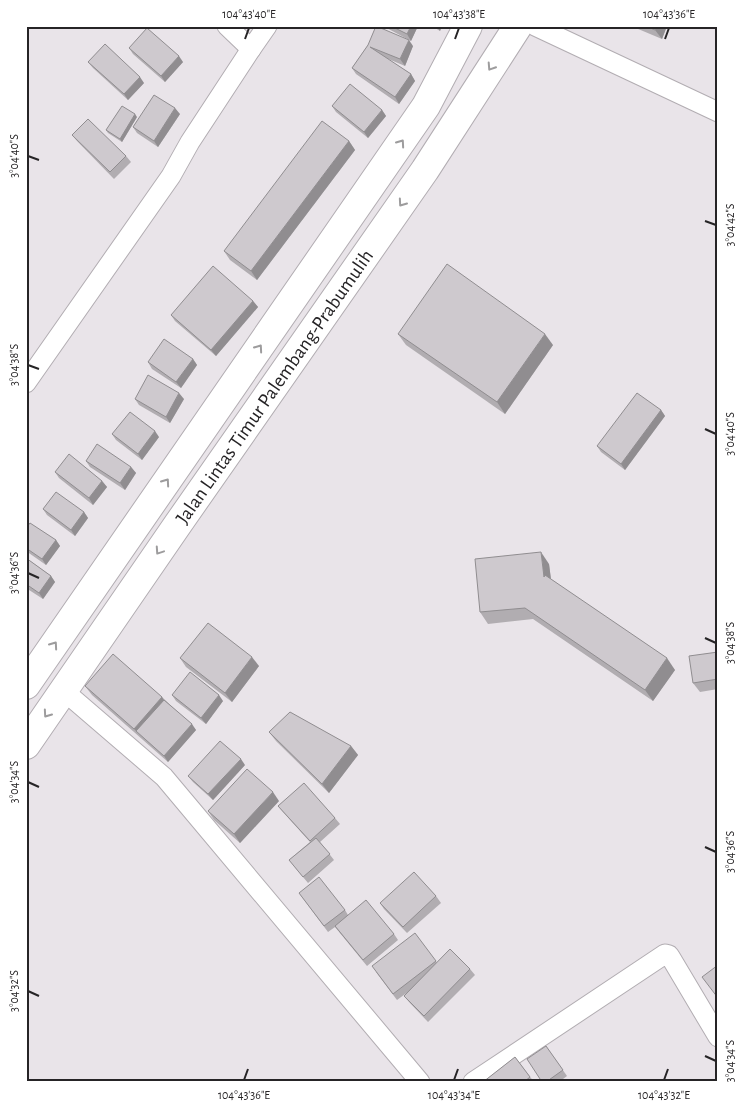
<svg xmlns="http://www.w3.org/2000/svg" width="744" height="1108" font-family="'Alegreya Sans',sans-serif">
<rect width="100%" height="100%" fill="#e9e4e9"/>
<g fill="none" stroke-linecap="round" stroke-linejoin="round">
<defs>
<g id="minor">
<path d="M 227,26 L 251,49 L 267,26"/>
<path d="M 535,26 L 718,112"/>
<path d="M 26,383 L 171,176 L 190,142 L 251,49"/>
<path d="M 64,691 L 164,777 L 420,1082"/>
<path d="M 473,1082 L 665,954 L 669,955 L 671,958 L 718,1037"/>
</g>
<g id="trunk">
<path d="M 26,685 L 426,106 L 468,26"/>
<path id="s1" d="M 26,745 L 178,524 L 425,170 L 518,26"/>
</g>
</defs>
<use href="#minor" stroke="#b2adb2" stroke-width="21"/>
<use href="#trunk" stroke="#b2adb2" stroke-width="30"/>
<use href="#minor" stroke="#fff" stroke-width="19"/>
<use href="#trunk" stroke="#fff" stroke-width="28"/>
</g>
<g fill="#b1adb1">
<path d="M 383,26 L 418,26 L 411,41 Z"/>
<path d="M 432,26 L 442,26 L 440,31 Z"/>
<path d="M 631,26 L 667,26 L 662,39 Z"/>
<path d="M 368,45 L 413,46 L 405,66 L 386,58 L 411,74 L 415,81 L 399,104 L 356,74 L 352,68 Z"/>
<path d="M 129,48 L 183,62 L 165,82 L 133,54 Z"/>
<path d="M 88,62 L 144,83 L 128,100 L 93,68 Z"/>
<path d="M 332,106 L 382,110 L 386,116 L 368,138 L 336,112 Z"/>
<path d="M 180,114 L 158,147 L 137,133 L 133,127 Z"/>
<path d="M 137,117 L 122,142 L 108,133 L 106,130 Z"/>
<path d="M 72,135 L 126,156 L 131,162 L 114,179 L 77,141 Z"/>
<path d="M 349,141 L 355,150 L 257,280 L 230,260 L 224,251 Z"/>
<path d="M 253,301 L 258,307 L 216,356 L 175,321 L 171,315 Z"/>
<path d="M 398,334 L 553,345 L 505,414 L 406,345 Z"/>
<path d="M 193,359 L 197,365 L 181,388 L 152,369 L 148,362 Z"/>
<path d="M 135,399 L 184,399 L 170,423 L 139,405 Z"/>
<path d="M 661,410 L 665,416 L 625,470 L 601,452 L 597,446 Z"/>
<path d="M 112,434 L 159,437 L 142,460 L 116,440 Z"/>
<path d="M 86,461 L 131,467 L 136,473 L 125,490 L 90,467 Z"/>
<path d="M 55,472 L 102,481 L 107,487 L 93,505 L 59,478 Z"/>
<path d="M 43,509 L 84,512 L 88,518 L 75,536 L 47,515 Z"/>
<path d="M 26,528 L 56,540 L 60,546 L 46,565 L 26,551 Z"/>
<path d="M 26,558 L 51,576 L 55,582 L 43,599 L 26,588 Z"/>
<path d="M 549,564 L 551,579 L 675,670 L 653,701 L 533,619 L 488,624 L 480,612 Z"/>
<path d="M 718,652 L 718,689 L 700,692 L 693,683 Z"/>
<path d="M 180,658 L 259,666 L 232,702 L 186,667 Z"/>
<path d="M 85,686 L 162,697 L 196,730 L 168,762 L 92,695 Z"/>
<path d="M 172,695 L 223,701 L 206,724 L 176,701 Z"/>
<path d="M 269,732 L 351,746 L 358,755 L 329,793 L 276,741 Z"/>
<path d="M 245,765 L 213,800 L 193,782 L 188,776 Z"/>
<path d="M 279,801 L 240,843 L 214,820 L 208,811 Z"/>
<path d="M 278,806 L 335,818 L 340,824 L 320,842 L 334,860 L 308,883 L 289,860 L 310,842 L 283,812 Z"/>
<path d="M 299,893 L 345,910 L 348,915 L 394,934 L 398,940 L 367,966 L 335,927 L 328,932 Z"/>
<path d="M 436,896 L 441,903 L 407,933 L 384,909 L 380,903 Z"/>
<path d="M 436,961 L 437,963 L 470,969 L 475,975 L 428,1022 L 409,1002 L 404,996 L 412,989 L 397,1000 L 376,972 Z"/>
<path d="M 546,1046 L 567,1076 L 559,1082 L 542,1082 Z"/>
<path d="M 515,1057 L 534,1082 L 483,1082 Z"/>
</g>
<g fill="#908d90">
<path d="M 411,26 L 418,26 L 411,41 L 407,34 Z"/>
<path d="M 437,26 L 442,26 L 440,31 Z"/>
<path d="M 657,26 L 667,26 L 662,39 L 655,30 Z"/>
<path d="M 409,40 L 413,46 L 405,66 L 400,59 Z"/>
<path d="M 179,56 L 183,62 L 165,82 L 161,76 Z"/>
<path d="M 411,74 L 415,81 L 399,104 L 395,97 Z"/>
<path d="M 140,77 L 144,83 L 128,100 L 124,94 Z"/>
<path d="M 175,108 L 180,114 L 158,147 L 154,141 Z"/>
<path d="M 382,110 L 386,116 L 368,138 L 364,132 Z"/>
<path d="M 135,114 L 137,117 L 122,142 L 120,139 Z"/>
<path d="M 349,141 L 355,150 L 257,280 L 251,271 Z"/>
<path d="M 253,301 L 258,307 L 216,356 L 211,350 Z"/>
<path d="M 545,334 L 553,345 L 505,414 L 497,402 Z"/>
<path d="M 193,359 L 197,365 L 181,388 L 176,382 Z"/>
<path d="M 179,393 L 184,399 L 170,423 L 166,417 Z"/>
<path d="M 661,410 L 665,416 L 625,470 L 621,464 Z"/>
<path d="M 155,431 L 159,437 L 142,460 L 138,454 Z"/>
<path d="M 131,467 L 136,473 L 125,490 L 120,483 Z"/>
<path d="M 102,481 L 107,487 L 93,505 L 89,498 Z"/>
<path d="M 84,512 L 88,518 L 75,536 L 71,530 Z"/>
<path d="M 56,540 L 60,546 L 46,565 L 42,559 Z"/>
<path d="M 541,552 L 549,564 L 552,588 L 544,577 Z"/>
<path d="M 51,576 L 55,582 L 43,599 L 39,593 Z"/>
<path d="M 26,621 L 29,625 L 26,628 Z"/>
<path d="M 252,657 L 259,666 L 232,702 L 225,693 Z"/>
<path d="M 667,658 L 675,670 L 653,701 L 645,690 Z"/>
<path d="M 219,695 L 223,701 L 206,724 L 201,718 Z"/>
<path d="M 162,697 L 168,706 L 136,731 L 134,729 Z"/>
<path d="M 192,724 L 196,730 L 168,762 L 164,756 Z"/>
<path d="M 351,746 L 358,755 L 329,793 L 322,784 Z"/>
<path d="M 241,759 L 245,765 L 213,800 L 208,794 Z"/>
<path d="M 273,792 L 279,801 L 240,843 L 234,834 Z"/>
</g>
<g fill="#cec9ce" stroke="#908d90">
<path d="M 376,26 L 409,40 L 400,59 L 370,47 L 411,74 L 395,97 L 352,68 L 368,45 Z"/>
<path d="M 391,26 L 411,26 L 407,34 Z"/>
<path d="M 646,26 L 657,26 L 655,30 Z"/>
<path d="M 147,28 L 179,56 L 161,76 L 129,48 Z"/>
<path d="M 105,44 L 140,77 L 124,94 L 88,62 Z"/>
<path d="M 350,84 L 382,110 L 364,132 L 332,106 Z"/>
<path d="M 154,95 L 175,108 L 154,141 L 133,127 Z"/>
<path d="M 122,106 L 135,114 L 120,139 L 106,130 Z"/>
<path d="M 88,119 L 126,156 L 110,172 L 72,135 Z"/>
<path d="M 322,121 L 349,141 L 251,271 L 224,251 Z"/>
<path d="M 447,264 L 545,334 L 497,402 L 398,334 Z"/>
<path d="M 213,266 L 253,301 L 211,350 L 171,315 Z"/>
<path d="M 164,339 L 193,359 L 176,382 L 148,362 Z"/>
<path d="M 148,375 L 179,393 L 166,417 L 135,399 Z"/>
<path d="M 637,393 L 661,410 L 621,464 L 597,446 Z"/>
<path d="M 130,412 L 155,431 L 138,454 L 112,434 Z"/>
<path d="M 97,444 L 131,467 L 120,483 L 86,461 Z"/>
<path d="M 69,454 L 102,481 L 89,498 L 55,472 Z"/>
<path d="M 56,492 L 84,512 L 71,530 L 43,509 Z"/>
<path d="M 30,523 L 56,540 L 42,559 L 26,548 L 26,528 Z"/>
<path d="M 541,552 L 544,577 L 545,575 L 667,658 L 645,690 L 525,608 L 480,612 L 475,559 Z"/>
<path d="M 26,558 L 51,576 L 39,593 L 26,584 Z"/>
<path d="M 208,623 L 252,657 L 225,693 L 180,658 Z"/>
<path d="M 718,652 L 718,679 L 693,683 L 689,656 Z"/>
<path d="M 113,654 L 162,697 L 134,729 L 85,686 Z"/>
<path d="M 190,672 L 219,695 L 201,718 L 172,695 Z"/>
<path d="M 164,700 L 192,724 L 164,756 L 136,731 Z"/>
<path d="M 290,712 L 351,746 L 322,784 L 269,732 Z"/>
<path d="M 220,741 L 241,759 L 208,794 L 188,776 Z"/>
<path d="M 247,769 L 273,792 L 234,834 L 208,811 Z"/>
<path d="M 304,783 L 335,818 L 310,841 L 278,806 Z"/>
<path d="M 316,838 L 330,854 L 303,877 L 289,860 Z"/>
<path d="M 414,872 L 436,896 L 403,927 L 380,903 Z"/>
<path d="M 319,877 L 345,910 L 324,926 L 299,893 Z"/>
<path d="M 366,900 L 394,934 L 363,960 L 335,926 Z"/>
<path d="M 415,933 L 436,961 L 393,994 L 372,966 Z"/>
<path d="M 450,949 L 470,969 L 424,1016 L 404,996 Z"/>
<path d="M 718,965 L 718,998 L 702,977 Z"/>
<path d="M 546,1046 L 563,1070 L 546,1082 L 542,1082 L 527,1059 Z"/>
<path d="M 515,1057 L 530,1077 L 524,1082 L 483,1082 Z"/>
</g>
<defs><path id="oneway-chevron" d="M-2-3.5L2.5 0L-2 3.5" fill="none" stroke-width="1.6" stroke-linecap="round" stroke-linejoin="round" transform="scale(1.25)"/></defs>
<g stroke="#9d9c9d">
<use href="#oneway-chevron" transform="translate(491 67) rotate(123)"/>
<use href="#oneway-chevron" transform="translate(401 143) rotate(-55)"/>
<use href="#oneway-chevron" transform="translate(402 203) rotate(125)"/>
<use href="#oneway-chevron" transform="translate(259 348) rotate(-55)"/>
<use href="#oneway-chevron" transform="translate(166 482) rotate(-55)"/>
<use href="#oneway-chevron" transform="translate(159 551) rotate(124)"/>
<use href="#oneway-chevron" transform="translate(54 645) rotate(-55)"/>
<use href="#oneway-chevron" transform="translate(47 714) rotate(125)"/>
</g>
<path fill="none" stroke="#262426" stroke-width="2" d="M 245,39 L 249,28M 455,39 L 459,28M 665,39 L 669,28M 28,156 L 39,160M 705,221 L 716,225M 28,365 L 39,369M 705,429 L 716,434M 28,573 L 39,578M 705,638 L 716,643M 28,782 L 39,787M 705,847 L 716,852M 28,991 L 39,996M 705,1056 L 716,1061M 244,1080 L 248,1069M 454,1080 L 458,1069M 664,1080 L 668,1069"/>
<g text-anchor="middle" stroke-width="4" stroke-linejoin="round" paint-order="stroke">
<g font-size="20" fill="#262426" stroke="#fff">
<text dy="7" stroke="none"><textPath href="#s1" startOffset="436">Jalan Lintas Timur Palembang-Prabumulih</textPath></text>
</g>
</g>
<rect width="744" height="1108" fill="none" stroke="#ffffff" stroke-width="55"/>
<rect x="28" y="28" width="688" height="1052" fill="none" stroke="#262426" stroke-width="2"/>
<g font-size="12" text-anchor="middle" fill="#262426">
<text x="249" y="18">104°43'40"E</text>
<text x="459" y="18">104°43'38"E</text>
<text x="669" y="18">104°43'36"E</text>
<text transform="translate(14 156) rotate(-90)" y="4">3°04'40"S</text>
<text transform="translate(730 225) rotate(-90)" y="4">3°04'42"S</text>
<text transform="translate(14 365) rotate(-90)" y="4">3°04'38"S</text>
<text transform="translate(730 434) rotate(-90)" y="4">3°04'40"S</text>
<text transform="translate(14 573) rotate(-90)" y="4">3°04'36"S</text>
<text transform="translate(730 643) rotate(-90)" y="4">3°04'38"S</text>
<text transform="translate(14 782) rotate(-90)" y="4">3°04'34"S</text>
<text transform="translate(730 852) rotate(-90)" y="4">3°04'36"S</text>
<text transform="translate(14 991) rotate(-90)" y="4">3°04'32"S</text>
<text transform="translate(730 1061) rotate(-90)" y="4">3°04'34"S</text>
<text x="244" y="1099">104°43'36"E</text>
<text x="454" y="1099">104°43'34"E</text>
<text x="664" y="1099">104°43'32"E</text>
</g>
</svg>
